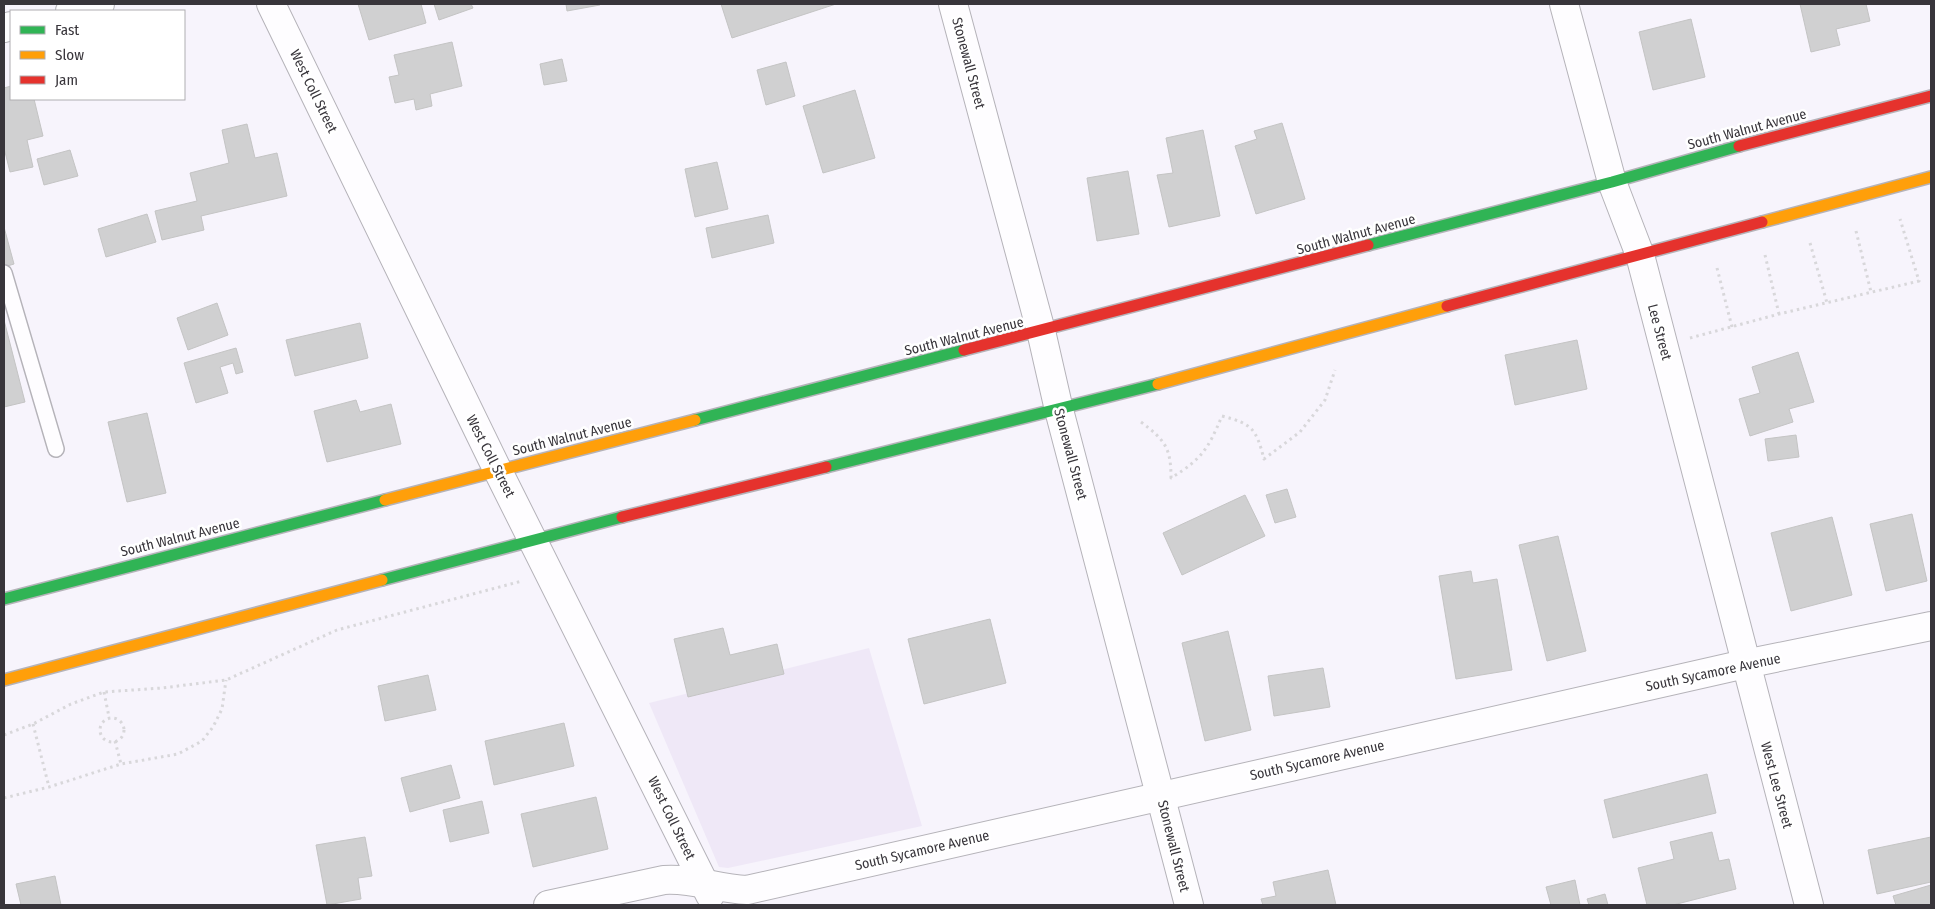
<svg xmlns="http://www.w3.org/2000/svg" width="1935" height="909" font-family="'Fira Sans Condensed',sans-serif">
<rect width="100%" height="100%" fill="#f7f4fc"/>
<path fill="#efe8f7" d="M 869,648 L 922,826 L 728,868 L 719,867 L 649,703 Z"/>
<g fill="#d0d0d1" stroke="#c4c4c4">
<path d="M 358,4 L 421,4 L 426,23 L 369,40 Z"/>
<path d="M 434,4 L 471,4 L 473,8 L 439,20 Z"/>
<path d="M 566,4 L 599,4 L 600,5 L 567,11 Z"/>
<path d="M 721,4 L 836,4 L 732,38 Z"/>
<path d="M 1800,4 L 1866,4 L 1870,21 L 1836,29 L 1840,45 L 1811,52 Z"/>
<path d="M 1691,19 L 1705,77 L 1653,90 L 1639,32 Z"/>
<path d="M 452,42 L 462,86 L 430,94 L 432,106 L 416,110 L 414,99 L 395,103 L 389,77 L 399,75 L 394,55 Z"/>
<path d="M 562,59 L 567,81 L 544,85 L 540,64 Z"/>
<path d="M 786,62 L 795,96 L 766,105 L 757,70 Z"/>
<path d="M 11,86 L 11,99 L 34,99 L 43,136 L 27,140 L 33,167 L 10,172 L 4,148 L 4,88 Z"/>
<path d="M 855,90 L 875,158 L 823,173 L 803,106 Z"/>
<path d="M 1282,123 L 1305,199 L 1256,214 L 1235,146 L 1257,139 L 1254,131 Z"/>
<path d="M 247,124 L 255,158 L 277,153 L 287,196 L 201,216 L 204,230 L 162,240 L 155,211 L 197,201 L 190,173 L 229,163 L 222,130 Z"/>
<path d="M 1203,130 L 1220,216 L 1169,227 L 1157,175 L 1173,173 L 1166,138 Z"/>
<path d="M 70,150 L 78,176 L 44,185 L 37,159 Z"/>
<path d="M 717,162 L 728,209 L 695,217 L 685,169 Z"/>
<path d="M 1128,171 L 1139,234 L 1097,241 L 1087,178 Z"/>
<path d="M 147,214 L 156,242 L 106,257 L 98,229 Z"/>
<path d="M 768,215 L 774,243 L 712,258 L 706,228 Z"/>
<path d="M 4,227 L 14,264 L 4,267 Z"/>
<path d="M 217,303 L 228,335 L 188,350 L 177,318 Z"/>
<path d="M 4,320 L 25,402 L 4,407 Z"/>
<path d="M 360,323 L 368,358 L 295,376 L 286,340 Z"/>
<path d="M 1577,340 L 1587,389 L 1515,405 L 1505,355 Z"/>
<path d="M 236,348 L 243,372 L 236,374 L 233,363 L 220,367 L 228,393 L 196,403 L 184,363 Z"/>
<path d="M 1798,352 L 1814,402 L 1789,409 L 1793,422 L 1750,436 L 1739,399 L 1760,393 L 1752,367 Z"/>
<path d="M 356,400 L 360,412 L 391,404 L 401,444 L 327,462 L 314,411 Z"/>
<path d="M 147,413 L 166,493 L 127,502 L 108,422 Z"/>
<path d="M 1796,435 L 1799,457 L 1768,461 L 1765,439 Z"/>
<path d="M 1287,489 L 1296,517 L 1275,523 L 1266,495 Z"/>
<path d="M 1245,495 L 1265,536 L 1182,575 L 1163,533 Z"/>
<path d="M 1912,514 L 1927,581 L 1886,591 L 1870,524 Z"/>
<path d="M 1832,517 L 1852,595 L 1791,611 L 1771,533 Z"/>
<path d="M 1558,536 L 1586,651 L 1547,661 L 1519,545 Z"/>
<path d="M 1471,571 L 1473,583 L 1497,579 L 1512,670 L 1456,679 L 1439,576 Z"/>
<path d="M 990,619 L 1006,683 L 924,704 L 908,639 Z"/>
<path d="M 723,628 L 730,655 L 777,644 L 784,674 L 688,697 L 674,639 Z"/>
<path d="M 1228,631 L 1251,730 L 1205,741 L 1182,643 Z"/>
<path d="M 1323,668 L 1330,707 L 1274,716 L 1268,676 Z"/>
<path d="M 428,675 L 436,710 L 385,721 L 378,686 Z"/>
<path d="M 564,723 L 574,766 L 494,785 L 485,741 Z"/>
<path d="M 451,765 L 460,798 L 410,812 L 401,778 Z"/>
<path d="M 1707,774 L 1716,813 L 1613,838 L 1604,800 Z"/>
<path d="M 596,797 L 608,849 L 533,867 L 521,814 Z"/>
<path d="M 482,801 L 489,833 L 450,842 L 443,810 Z"/>
<path d="M 1712,832 L 1719,861 L 1729,859 L 1736,889 L 1673,905 L 1647,905 L 1638,868 L 1674,859 L 1670,842 Z"/>
<path d="M 365,837 L 372,876 L 358,878 L 361,899 L 327,905 L 316,845 Z"/>
<path d="M 1931,837 L 1931,882 L 1877,894 L 1868,850 Z"/>
<path d="M 1328,870 L 1336,905 L 1263,905 L 1261,899 L 1276,896 L 1273,882 Z"/>
<path d="M 55,876 L 61,905 L 21,905 L 16,884 Z"/>
<path d="M 1575,880 L 1580,905 L 1551,905 L 1546,887 Z"/>
<path d="M 1931,885 L 1931,905 L 1896,905 L 1893,896 Z"/>
<path d="M 1605,894 L 1608,905 L 1589,905 L 1587,899 Z"/>
</g>
<g fill="none" stroke-linecap="round" stroke-linejoin="round">
<defs>
<path id="lane" d="M 4,273 L 56,449"/>
<g id="street">
<path d="M 271,4 L 498,471 L 710,895"/>
<path d="M 953,4 L 1041,331 L 1059,410 L 1189,905"/>
<path d="M 1564,4 L 1612,182 L 1640,255 L 1809,905"/>
<path d="M 70,11 L 100,4"/>
<path d="M 4,28 L 11,26"/>
<path d="M 548,905 L 664,880 C 694,878 717,889 747,890 L 1745,664 L 1931,626"/>
</g>
<g id="fast">
<path d="M 1368,245 L 1612,182 L 1739,146"/>
<path d="M 695,420 L 964,350"/>
<path d="M 826,467 L 1158,384"/>
<path d="M 382,580 L 622,517"/>
<path d="M 4,599 L 385,500"/>
</g>
<g id="slow">
<path d="M 1762,222 L 1931,177"/>
<path d="M 1158,384 L 1447,306"/>
<path d="M 385,500 L 695,420"/>
<path d="M 4,680 L 382,580"/>
</g>
<g id="jam">
<path d="M 1739,146 L 1931,96"/>
<path d="M 1447,306 L 1762,222"/>
<path d="M 964,350 L 1368,245"/>
<path d="M 622,517 L 826,467"/>
</g>
</defs>
<use href="#lane" stroke="#b5b3b9" stroke-width="18"/>
<use href="#street" stroke="#b5b3b9" stroke-width="30"/>
<use href="#fast" stroke="#b5b3b9" stroke-width="14"/>
<use href="#slow" stroke="#b5b3b9" stroke-width="14"/>
<use href="#jam" stroke="#b5b3b9" stroke-width="14"/>
<g stroke="#d8d7da" stroke-width="3" stroke-dasharray="2.5 4" stroke-linecap="butt">
<path d="M 1856,231 L 1871,292"/>
<path d="M 1810,243 L 1827,303"/>
<path d="M 1765,255 L 1779,314"/>
<path d="M 1717,268 L 1732,327"/>
<path d="M 1690,338 L 1779,314 L 1919,281 L 1900,219"/>
<path d="M 1141,422 C 1165,440 1171,448 1171,478 C 1202,459 1208,449 1222,416 C 1253,424 1256,429 1264,459 L 1300,432 L 1325,400 L 1335,370"/>
<path d="M 104,692 L 109,717"/>
<circle cx="112" cy="730" r="12"/>
<path d="M 33,724 L 49,787"/>
<path d="M 4,735 L 33,724 L 71,704 L 104,692 L 162,688 L 226,680 L 337,630 L 522,581"/>
<path d="M 115,741 L 121,764"/>
<path d="M 4,798 L 49,787 L 121,764 L 178,754 L 202,741 L 213,727 L 222,709 L 226,680"/>
</g>
<use href="#lane" stroke="#fefdff" stroke-width="15"/>
<use href="#street" stroke="#fefdff" stroke-width="28"/>
<use href="#fast" stroke="#30b455" stroke-width="11"/>
<use href="#slow" stroke="#ff9f0a" stroke-width="11"/>
<use href="#jam" stroke="#e5322d" stroke-width="11"/>
</g>
<g text-anchor="middle" stroke-width="5" stroke-linejoin="round" paint-order="stroke">
<g font-size="14" fill="#38353b" stroke="#fff">
<text transform="translate(969 63) rotate(75)" y="5">Stonewall Street</text>
<text transform="translate(314 91) rotate(64)" y="5">West Coll Street</text>
<text transform="translate(1747 129) rotate(-15)" y="5">South Walnut Avenue</text>
<text transform="translate(1356 234) rotate(-15)" y="5">South Walnut Avenue</text>
<text transform="translate(1660 332) rotate(75)" y="5">Lee Street</text>
<text transform="translate(964 336) rotate(-14)" y="5">South Walnut Avenue</text>
<text transform="translate(572 436) rotate(-14)" y="5">South Walnut Avenue</text>
<text transform="translate(1071 454) rotate(75)" y="5">Stonewall Street</text>
<text transform="translate(491 456) rotate(63)" y="5">West Coll Street</text>
<text transform="translate(180 537) rotate(-14)" y="5">South Walnut Avenue</text>
<text transform="translate(1713 672) rotate(-12)" y="5">South Sycamore Avenue</text>
<text transform="translate(1317 760) rotate(-13)" y="5">South Sycamore Avenue</text>
<text transform="translate(1777 785) rotate(75)" y="5">West Lee Street</text>
<text transform="translate(672 818) rotate(64)" y="5">West Coll Street</text>
<text transform="translate(1174 846) rotate(76)" y="5">Stonewall Street</text>
<text transform="translate(922 850) rotate(-13)" y="5">South Sycamore Avenue</text>
</g>
</g>
<rect width="1935" height="909" fill="none" stroke="#38353b" stroke-width="10"/>
<rect x="10" y="10" width="175" height="90" fill="#ffffff" stroke="#afaeb1"/>
<rect x="20" y="26" width="25" height="8" fill="#30b455" stroke="#afaeb1"/>
<text x="55" y="35" font-size="15" fill="#38353b">Fast</text>
<rect x="20" y="51" width="25" height="8" fill="#ff9f0a" stroke="#afaeb1"/>
<text x="55" y="60" font-size="15" fill="#38353b">Slow</text>
<rect x="20" y="76" width="25" height="8" fill="#e5322d" stroke="#afaeb1"/>
<text x="55" y="85" font-size="15" fill="#38353b">Jam</text>
</svg>
